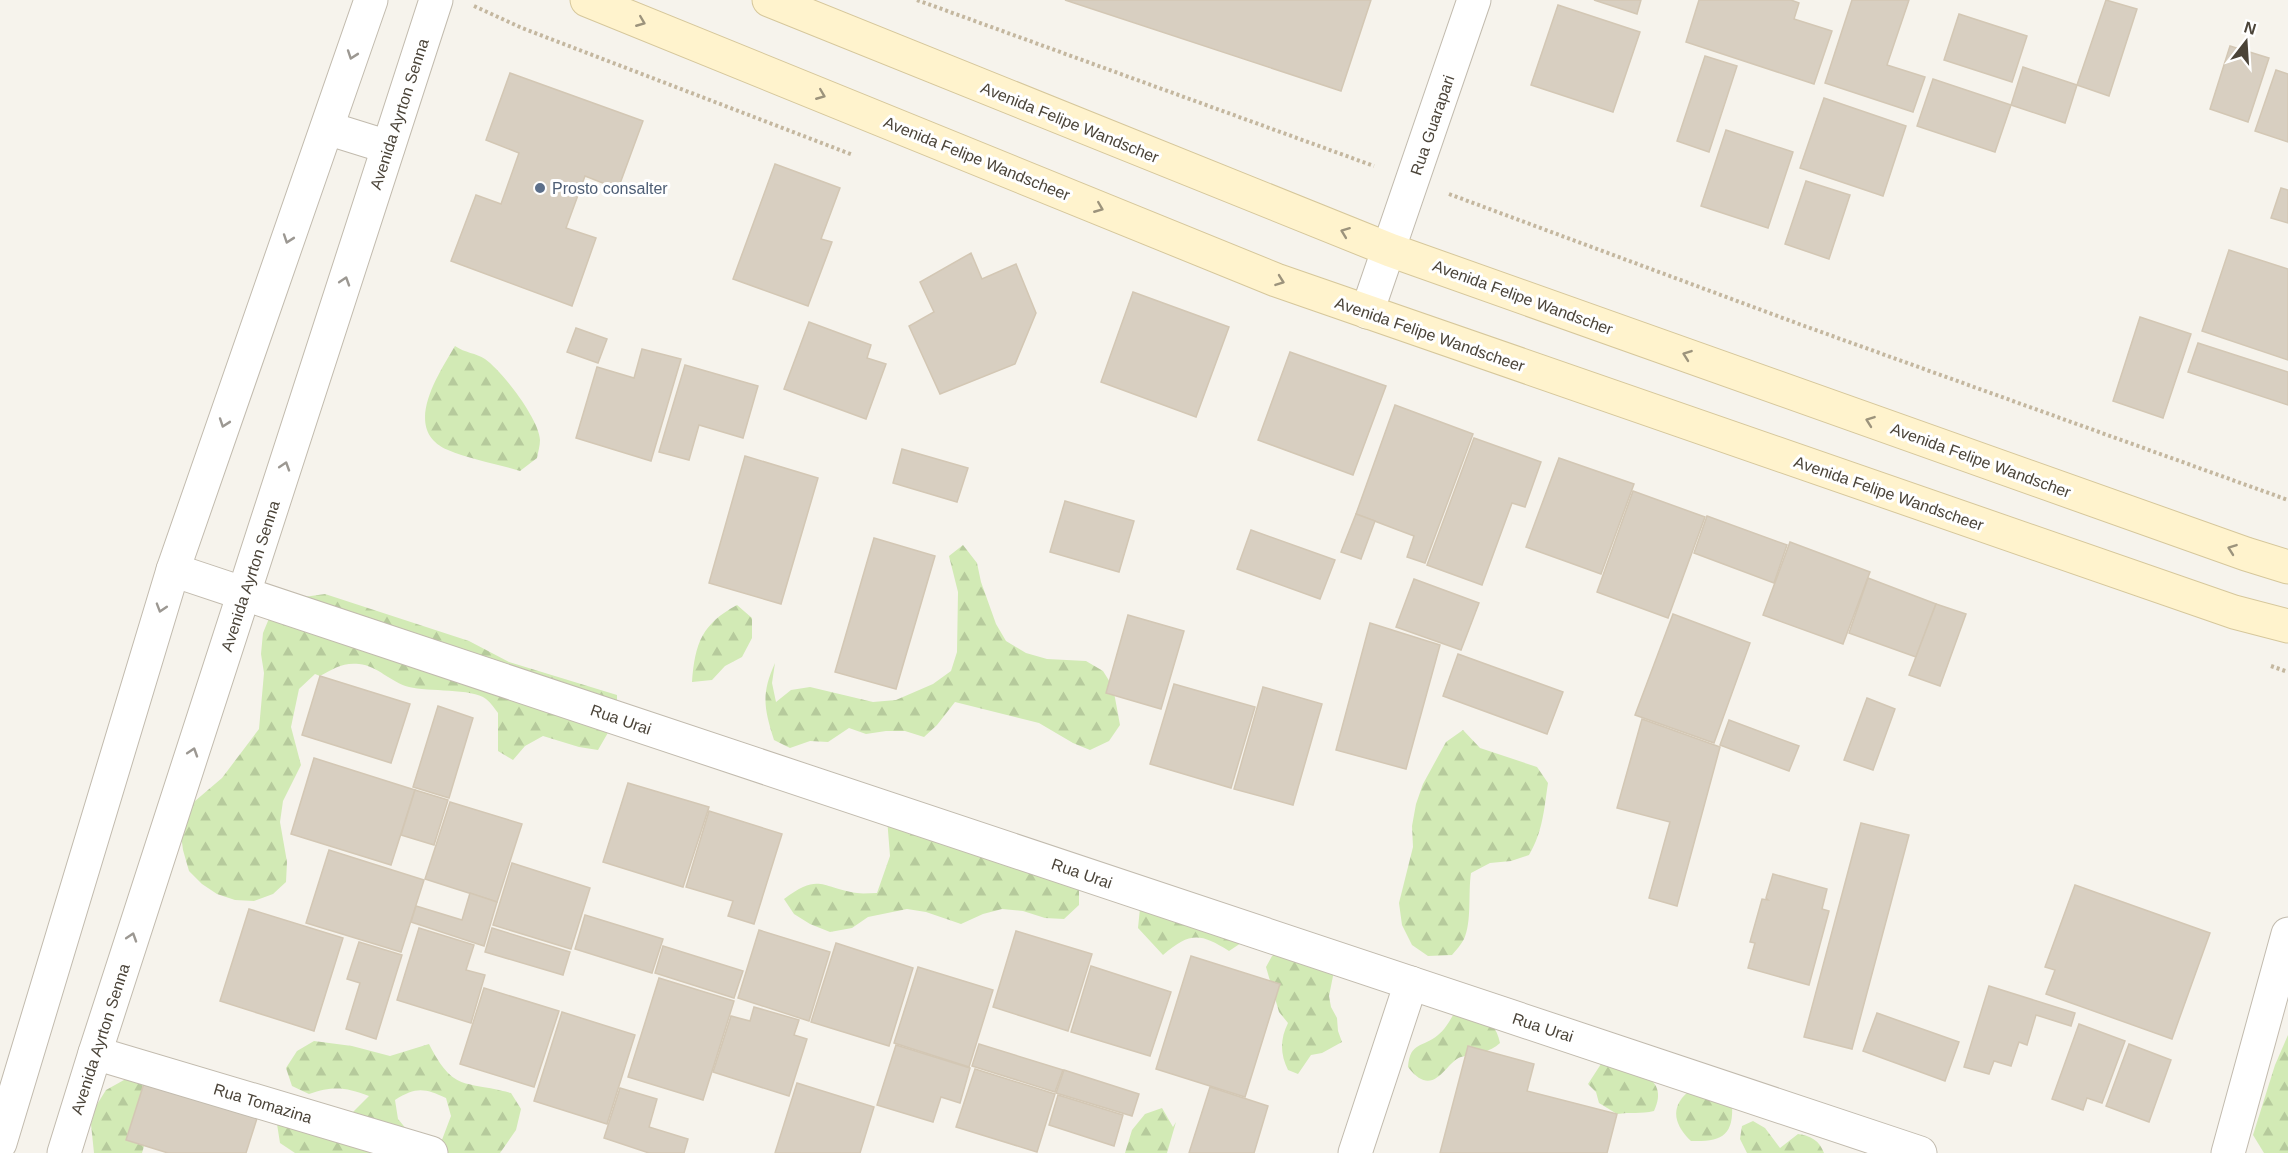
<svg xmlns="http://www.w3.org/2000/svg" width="2288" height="1153" font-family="Helvetica,sans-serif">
<defs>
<pattern id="forest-firs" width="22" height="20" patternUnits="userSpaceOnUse" patternTransform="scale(1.5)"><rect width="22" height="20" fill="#d2eab5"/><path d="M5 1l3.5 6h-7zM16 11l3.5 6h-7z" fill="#b6ca9c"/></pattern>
</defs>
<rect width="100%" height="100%" fill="#f6f3ec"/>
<g fill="url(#forest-firs)">
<path d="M 455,346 C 465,353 476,353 485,359 C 502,371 539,419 540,440 C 540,446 538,452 537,458 L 520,471 C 498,464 468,459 448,450 C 401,430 438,375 455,346 Z"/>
<path d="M 963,545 L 977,563 L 981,582 L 996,624 L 1006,641 L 1026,653 L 1047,659 L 1086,661 L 1103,671 L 1113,687 L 1120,725 L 1109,741 L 1090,750 L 1073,743 L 1039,723 L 955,702 L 937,725 L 924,737 L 905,731 L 886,731 L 866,734 L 849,728 L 828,742 L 810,741 L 790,748 L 774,740 C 764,708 761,694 775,663 L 772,683 L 776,702 L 791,690 L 810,687 L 873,702 L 896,700 L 933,684 L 951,671 L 957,652 L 958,592 L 949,556 Z"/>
<path d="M 325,594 L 469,641 L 509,662 L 617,695 L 617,717 L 598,750 L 579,747 L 543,736 L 525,746 L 513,760 L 498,751 L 498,713 C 495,709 491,703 486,699 C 472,688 428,692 409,687 C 390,682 378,666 359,664 C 343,662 333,669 320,676 L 315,674 L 299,689 L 291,727 L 301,765 L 283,801 L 280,822 L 287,862 L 286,882 L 273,894 L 254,901 L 235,900 L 217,894 L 202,884 L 189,871 L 183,850 L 180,827 L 188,807 L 222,778 L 259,729 L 264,673 L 261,654 L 263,633 L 270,616 L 304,597 Z"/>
<path d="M 737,605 L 752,618 L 752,638 L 742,657 L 725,666 L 712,680 L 692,682 C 695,643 702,624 737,605 Z"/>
<path d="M 1463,730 L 1480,748 L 1537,767 L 1548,783 C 1544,809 1543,831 1529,855 L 1511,861 L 1490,863 L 1471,873 C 1468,893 1472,922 1464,939 C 1461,945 1456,950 1452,955 L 1428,956 L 1412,945 L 1402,925 L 1399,903 L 1413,847 L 1412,826 L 1416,804 L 1423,784 L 1446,742 Z"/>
<path d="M 923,806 L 942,809 L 1079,886 L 1079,905 L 1064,919 L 1045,918 L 1023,911 L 1002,909 L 983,914 L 961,924 L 926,912 L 907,909 L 868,917 L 852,928 L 830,932 L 810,924 L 794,914 L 784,899 C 820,872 821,888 857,893 C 863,894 870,893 877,893 L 890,856 L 887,818 Z"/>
<path d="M 1140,908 L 1244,941 L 1229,951 C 1200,933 1190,932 1163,955 L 1138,928 Z"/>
<path d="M 1282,949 L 1334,971 L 1329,996 L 1331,1007 L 1337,1018 L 1338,1031 L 1342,1042 L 1322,1053 L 1311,1055 L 1298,1074 L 1288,1070 C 1280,1054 1280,1039 1288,1023 L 1279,1012 L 1266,967 L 1272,956 Z"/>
<path d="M 1458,1007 C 1479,1017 1495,1018 1500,1043 C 1490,1053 1476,1053 1461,1057 C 1445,1062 1434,1101 1408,1067 C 1410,1041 1423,1048 1438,1035 C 1447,1028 1452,1016 1458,1007 Z"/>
<path d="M 2288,1035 L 2288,1153 L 2264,1153 L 2253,1135 L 2275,1065 Z"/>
<path d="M 314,1041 L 352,1046 L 390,1056 L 429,1044 C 454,1093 464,1080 511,1093 L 521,1109 L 516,1130 L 500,1153 L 437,1153 L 451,1116 L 446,1098 C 424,1088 416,1087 395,1100 L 398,1119 L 412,1136 L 413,1153 L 295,1153 L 280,1143 L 277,1124 L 332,1110 L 353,1112 L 369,1096 C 345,1087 333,1086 309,1094 L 292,1086 L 286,1068 L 297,1051 Z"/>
<path d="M 1601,1064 C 1628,1066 1672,1075 1654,1111 C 1641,1114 1630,1112 1617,1114 L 1599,1103 L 1596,1092 L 1588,1084 Z"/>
<path d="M 146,1077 L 152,1119 L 142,1153 L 94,1153 L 91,1124 L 96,1106 L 106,1090 L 124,1080 Z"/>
<path d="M 1688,1092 L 1732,1104 C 1734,1136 1721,1142 1691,1141 C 1675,1126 1669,1108 1688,1092 Z"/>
<path d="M 1162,1108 L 1173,1127 L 1176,1122 L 1167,1153 L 1125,1153 L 1132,1130 L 1145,1114 Z"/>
<path d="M 1753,1121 L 1765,1128 L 1780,1148 L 1798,1134 C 1811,1136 1819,1140 1824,1153 L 1747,1153 L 1740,1139 L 1742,1126 Z"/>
</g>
<g fill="#d8cfc1" stroke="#d3c7b4" stroke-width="1.5">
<path d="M 1065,0 L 1371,0 L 1341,91 Z"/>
<path d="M 1594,0 L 1641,0 L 1637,14 Z"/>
<path d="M 1699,0 L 1791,0 L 1799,3 L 1794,19 L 1832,31 L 1814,84 L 1686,42 Z"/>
<path d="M 1852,0 L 1909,0 L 1887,65 L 1925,77 L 1913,112 L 1825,83 Z"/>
<path d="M 2106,0 L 2137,9 L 2109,96 L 2077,85 Z"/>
<path d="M 1558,5 L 1640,32 L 1613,112 L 1531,85 Z"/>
<path d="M 1959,14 L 2027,36 L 2012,82 L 1944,60 Z"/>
<path d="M 2230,46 L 2269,58 L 2248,122 L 2210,109 Z"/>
<path d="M 1705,56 L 1737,66 L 1709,152 L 1677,141 Z"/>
<path d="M 2023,67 L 2077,85 L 2065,123 L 2011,105 Z"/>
<path d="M 2276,70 L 2288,74 L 2288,142 L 2255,131 Z"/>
<path d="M 510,73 L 643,121 L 618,189 L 585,176 L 566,228 L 596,238 L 572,306 L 451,261 L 476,195 L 501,204 L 519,153 L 486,140 Z"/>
<path d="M 1933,79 L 2011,105 L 1995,152 L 1917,126 Z"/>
<path d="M 1824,98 L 1906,126 L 1883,196 L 1800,168 Z"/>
<path d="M 1726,130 L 1793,152 L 1768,228 L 1701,206 Z"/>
<path d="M 775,164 L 840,188 L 821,239 L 832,242 L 808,306 L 733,279 Z"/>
<path d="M 1806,181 L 1850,195 L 1829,259 L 1785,244 Z"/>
<path d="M 2281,188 L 2288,190 L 2288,223 L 2271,218 Z"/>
<path d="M 2229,250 L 2288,269 L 2288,360 L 2202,331 Z"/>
<path d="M 971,253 L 982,279 L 1016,264 L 1036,313 L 1015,364 L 940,394 L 909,326 L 934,312 L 920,282 Z"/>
<path d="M 1133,292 L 1229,327 L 1196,417 L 1101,382 Z"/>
<path d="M 2140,317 L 2191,334 L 2163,418 L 2113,401 Z"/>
<path d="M 809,322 L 871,345 L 867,358 L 886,364 L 866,419 L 784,389 Z"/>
<path d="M 576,328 L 607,339 L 598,363 L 567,352 Z"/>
<path d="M 2198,343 L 2288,372 L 2288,405 L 2188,372 Z"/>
<path d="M 642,349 L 681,359 L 651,461 L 576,438 L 597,367 L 634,378 Z"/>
<path d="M 1290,352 L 1386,386 L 1353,475 L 1258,440 Z"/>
<path d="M 685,365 L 758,386 L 743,438 L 699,425 L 689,460 L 659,452 Z"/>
<path d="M 1395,405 L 1473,434 L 1425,563 L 1407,557 L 1414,536 L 1356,514 Z"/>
<path d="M 1474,438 L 1541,462 L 1525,507 L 1512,503 L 1482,585 L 1427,565 Z"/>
<path d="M 902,449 L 968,468 L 957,502 L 893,483 Z"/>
<path d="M 745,456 L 818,478 L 781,604 L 709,583 Z"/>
<path d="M 1559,458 L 1634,484 L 1601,574 L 1526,547 Z"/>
<path d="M 1633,491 L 1705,517 L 1668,618 L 1597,592 Z"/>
<path d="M 1065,501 L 1134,521 L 1119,572 L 1050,552 Z"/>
<path d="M 1356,514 L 1375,521 L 1361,559 L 1341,552 Z"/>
<path d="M 1707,516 L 1787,545 L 1774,583 L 1694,553 Z"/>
<path d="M 1251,530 L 1335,560 L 1320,599 L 1237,569 Z"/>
<path d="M 874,538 L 935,556 L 896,689 L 835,672 Z"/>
<path d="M 1790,542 L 1870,572 L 1843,644 L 1763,615 Z"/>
<path d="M 1868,578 L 1936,604 L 1916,657 L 1849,633 Z"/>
<path d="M 1414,579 L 1479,603 L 1461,650 L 1396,627 Z"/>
<path d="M 1936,604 L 1966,614 L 1940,686 L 1909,675 Z"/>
<path d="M 1673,614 L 1750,643 L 1714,743 L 1635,715 Z"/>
<path d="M 1128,615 L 1184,631 L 1161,709 L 1106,693 Z"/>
<path d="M 1370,623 L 1440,645 L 1406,769 L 1336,750 Z"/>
<path d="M 1458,654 L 1563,692 L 1547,734 L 1443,696 Z"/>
<path d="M 320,676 L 410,704 L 391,763 L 302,735 Z"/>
<path d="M 1174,684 L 1255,707 L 1231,788 L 1150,764 Z"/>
<path d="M 1263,687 L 1322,704 L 1293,805 L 1234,789 Z"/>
<path d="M 1867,698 L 1895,709 L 1873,770 L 1844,760 Z"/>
<path d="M 438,706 L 473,718 L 449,798 L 413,787 Z"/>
<path d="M 1642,719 L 1720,747 L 1677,906 L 1649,898 L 1670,822 L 1617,808 Z"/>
<path d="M 1729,720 L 1799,746 L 1789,771 L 1720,745 Z"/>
<path d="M 314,758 L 415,790 L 391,865 L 291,834 Z"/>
<path d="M 628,783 L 709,807 L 683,887 L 603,862 Z"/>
<path d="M 415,790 L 448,800 L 434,845 L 401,835 Z"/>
<path d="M 450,802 L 522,824 L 497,902 L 425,879 Z"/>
<path d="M 709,811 L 782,834 L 754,924 L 728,916 L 733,901 L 686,887 Z"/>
<path d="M 1861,823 L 1909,835 L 1852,1049 L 1804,1037 Z"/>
<path d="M 329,850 L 424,880 L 401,952 L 306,923 Z"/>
<path d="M 512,863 L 590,888 L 571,949 L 493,925 Z"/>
<path d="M 1773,874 L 1827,889 L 1822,909 L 1829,911 L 1809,985 L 1748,968 L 1755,943 L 1750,942 L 1762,899 L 1768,900 L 1766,898 Z"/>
<path d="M 2075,885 L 2210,933 L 2172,1039 L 2046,994 L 2055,970 L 2045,967 Z"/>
<path d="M 470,893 L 497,902 L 484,946 L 411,922 L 416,906 L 462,920 Z"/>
<path d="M 249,909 L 343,938 L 314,1031 L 220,1001 Z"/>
<path d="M 585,915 L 663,939 L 652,973 L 575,949 Z"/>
<path d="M 419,928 L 474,945 L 466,970 L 485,975 L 471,1023 L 397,1000 Z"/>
<path d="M 492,928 L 570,952 L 563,975 L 485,952 Z"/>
<path d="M 759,930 L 830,952 L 809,1021 L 738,998 Z"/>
<path d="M 1016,931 L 1092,954 L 1068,1031 L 993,1007 Z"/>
<path d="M 359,942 L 402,955 L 376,1039 L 346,1029 L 360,983 L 347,979 Z"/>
<path d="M 836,943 L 913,968 L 889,1046 L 811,1022 Z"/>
<path d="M 663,946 L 743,971 L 734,998 L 655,973 Z"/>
<path d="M 1191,956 L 1280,984 L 1245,1097 L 1156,1069 Z"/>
<path d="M 1091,966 L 1171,992 L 1150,1056 L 1071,1032 Z"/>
<path d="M 918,967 L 993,990 L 969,1067 L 894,1043 Z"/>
<path d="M 659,978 L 734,1001 L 703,1100 L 628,1077 Z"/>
<path d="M 1989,986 L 2075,1013 L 2071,1026 L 2036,1015 L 2027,1045 L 2019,1042 L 2011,1066 L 1994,1061 L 1989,1074 L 1964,1067 Z"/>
<path d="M 484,988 L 559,1011 L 534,1087 L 460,1064 Z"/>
<path d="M 754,1007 L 799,1020 L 794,1035 L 807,1039 L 789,1096 L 713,1072 L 731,1016 L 750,1021 Z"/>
<path d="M 562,1012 L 635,1035 L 607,1124 L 534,1101 Z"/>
<path d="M 1877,1013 L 1959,1042 L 1945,1081 L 1863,1051 Z"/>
<path d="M 2079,1024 L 2125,1041 L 2102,1103 L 2087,1098 L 2083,1110 L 2052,1099 Z"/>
<path d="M 979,1044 L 1063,1070 L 1055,1092 L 972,1066 Z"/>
<path d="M 2129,1044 L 2171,1060 L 2149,1122 L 2106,1106 Z"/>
<path d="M 896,1045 L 970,1068 L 960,1103 L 941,1097 L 933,1122 L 877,1105 Z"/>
<path d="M 1468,1046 L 1534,1064 L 1527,1091 L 1617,1114 L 1607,1153 L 1440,1153 Z"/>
<path d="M 975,1069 L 1055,1094 L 1037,1152 L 956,1127 Z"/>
<path d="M 1064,1070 L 1139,1094 L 1132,1116 L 1056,1093 Z"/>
<path d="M 146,1077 L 259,1112 L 246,1153 L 168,1153 L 126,1140 Z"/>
<path d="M 797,1083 L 874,1107 L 860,1153 L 775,1153 Z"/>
<path d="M 1210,1087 L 1268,1106 L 1254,1153 L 1189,1153 Z"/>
<path d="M 620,1088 L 657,1099 L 649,1127 L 688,1139 L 684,1153 L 649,1153 L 604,1138 Z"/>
<path d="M 1058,1095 L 1123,1115 L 1114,1146 L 1049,1125 Z"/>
</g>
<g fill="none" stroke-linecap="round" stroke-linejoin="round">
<defs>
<g id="street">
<path d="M 327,128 L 388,147"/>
<path d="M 1367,312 L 1474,0"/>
<path d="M 173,570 L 1920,1153"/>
<path d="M 95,1053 L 431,1153"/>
<path d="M 0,1143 L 173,570 L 371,0"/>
<path d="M 64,1153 L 95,1053 L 436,0"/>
<path d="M 1355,1153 L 1411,983"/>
<path d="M 2228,1153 L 2288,934"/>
</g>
<g id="secondary">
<path d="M 587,0 L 1276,280 L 2234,612 L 2288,626"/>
<path d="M 769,0 L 1390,250 L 2246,554 L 2288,567"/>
</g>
</defs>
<use href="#street" stroke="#c2bbae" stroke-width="35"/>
<use href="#secondary" stroke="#d6c79b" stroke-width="35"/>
<g stroke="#c4b79f" stroke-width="4" stroke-dasharray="3 3" stroke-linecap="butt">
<path d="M 917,0 L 1374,166"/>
<path d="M 474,6 L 522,28 L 853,155"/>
<path d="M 1449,194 L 1799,324 L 2288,500"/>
<path d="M 2271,666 L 2288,672"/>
</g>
<use href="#street" stroke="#fff" stroke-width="33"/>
<use href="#secondary" stroke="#fff3cd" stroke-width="33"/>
</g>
<defs><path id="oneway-chevron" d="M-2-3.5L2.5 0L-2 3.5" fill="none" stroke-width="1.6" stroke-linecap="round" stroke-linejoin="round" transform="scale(1.5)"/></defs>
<g stroke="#9c937c">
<use href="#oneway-chevron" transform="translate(641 22) rotate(22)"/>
<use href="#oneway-chevron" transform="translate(821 95) rotate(22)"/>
<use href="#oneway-chevron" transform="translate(1099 208) rotate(22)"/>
<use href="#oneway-chevron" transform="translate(1345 232) rotate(-159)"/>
<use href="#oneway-chevron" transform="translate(1280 281) rotate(20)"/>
<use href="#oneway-chevron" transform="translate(1687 355) rotate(-160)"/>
<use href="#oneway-chevron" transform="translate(1870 421) rotate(-160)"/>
<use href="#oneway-chevron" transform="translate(2232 549) rotate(-160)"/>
</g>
<g stroke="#9c9892">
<use href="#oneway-chevron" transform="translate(352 55) rotate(109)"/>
<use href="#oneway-chevron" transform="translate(288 239) rotate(109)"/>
<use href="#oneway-chevron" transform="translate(345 281) rotate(-72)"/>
<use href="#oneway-chevron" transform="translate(224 423) rotate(109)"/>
<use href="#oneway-chevron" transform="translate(285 466) rotate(-72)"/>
<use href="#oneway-chevron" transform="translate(161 608) rotate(107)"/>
<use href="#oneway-chevron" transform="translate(193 752) rotate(-72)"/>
<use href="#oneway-chevron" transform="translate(132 937) rotate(-72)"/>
</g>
<circle fill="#5c6f8a" stroke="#fff" stroke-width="2" cx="540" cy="188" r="6"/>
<g text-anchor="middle" stroke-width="6" stroke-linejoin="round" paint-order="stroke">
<g font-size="16" fill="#4b4439" stroke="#fff">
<text transform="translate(399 114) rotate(-72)" y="6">Avenida Ayrton Senna</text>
<text transform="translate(1070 122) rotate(22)" y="6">Avenida Felipe Wandscher</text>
<text transform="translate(1432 125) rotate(-71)" y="6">Rua Guarapari</text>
<text transform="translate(977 158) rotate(22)" y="6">Avenida Felipe Wandscheer</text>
<text transform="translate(1523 297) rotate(20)" y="6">Avenida Felipe Wandscher</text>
<text transform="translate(1430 334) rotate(19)" y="6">Avenida Felipe Wandscheer</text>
<text transform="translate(1981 460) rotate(20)" y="6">Avenida Felipe Wandscher</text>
<text transform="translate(1889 493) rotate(19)" y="6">Avenida Felipe Wandscheer</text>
<text transform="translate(250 576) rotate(-72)" y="6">Avenida Ayrton Senna</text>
<text transform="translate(621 719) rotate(19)" y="6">Rua Urai</text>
<text transform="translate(1082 873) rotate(19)" y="6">Rua Urai</text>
<text transform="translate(1543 1027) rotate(18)" y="6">Rua Urai</text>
<text transform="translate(100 1039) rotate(-72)" y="6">Avenida Ayrton Senna</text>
<text transform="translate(263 1103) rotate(17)" y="6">Rua Tomazina</text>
</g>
<g font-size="16" fill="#4e5e75" stroke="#fff" text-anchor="start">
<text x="552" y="194">Prosto consalter</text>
</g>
</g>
<g transform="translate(2246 42) rotate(17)" stroke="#ffffff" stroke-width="4.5" paint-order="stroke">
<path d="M0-4.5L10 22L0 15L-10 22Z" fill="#4b4439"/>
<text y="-9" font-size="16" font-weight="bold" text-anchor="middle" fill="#4b4439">N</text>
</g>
</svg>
